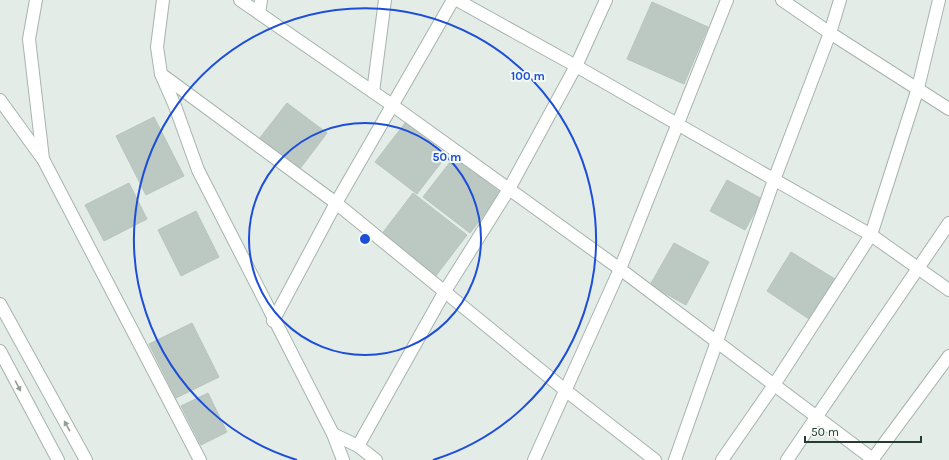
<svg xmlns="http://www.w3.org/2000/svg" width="949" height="460" font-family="Karla,sans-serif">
<rect width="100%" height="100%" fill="#e3ece7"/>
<g fill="#bcc9c2" stroke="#b6c5bd">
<path d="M 652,2 L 708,27 L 684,84 L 627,59 Z"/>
<path d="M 287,103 L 327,133 L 299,170 L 259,139 Z"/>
<path d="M 154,117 L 184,176 L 146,195 L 116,136 Z"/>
<path d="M 405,123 L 447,155 L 417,194 L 375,162 Z"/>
<path d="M 454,157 L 501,193 L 470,233 L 423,197 Z"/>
<path d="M 727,180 L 762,199 L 745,230 L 710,211 Z"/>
<path d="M 129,183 L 147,219 L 104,241 L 85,205 Z"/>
<path d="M 413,193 L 467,235 L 435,277 L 381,235 Z"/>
<path d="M 196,211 L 219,257 L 181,276 L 158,230 Z"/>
<path d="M 674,243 L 709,262 L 686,305 L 650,285 Z"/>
<path d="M 791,252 L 835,279 L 809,319 L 767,291 Z"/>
<path d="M 192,323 L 219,377 L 176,398 L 149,344 Z"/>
<path d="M 208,393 L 227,432 L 201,445 L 181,406 Z"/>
</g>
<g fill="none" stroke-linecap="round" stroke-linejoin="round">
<defs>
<g id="minor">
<path d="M 36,0 L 29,39 L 43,159 L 200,460"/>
<path d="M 163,0 L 157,47 L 161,74 L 175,106 L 198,170 L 333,434 L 343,460"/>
<path d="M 240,0 L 392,105 L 620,269 L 874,460"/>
<path d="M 457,0 L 576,66 L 871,235 L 949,290"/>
<path d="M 782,0 L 830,33 L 949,109"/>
<path d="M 259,13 L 261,0"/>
<path d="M 161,74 L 336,203 L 565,390 L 655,460"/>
<path d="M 373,92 L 385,0"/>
<path d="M 0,100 L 42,158"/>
<path d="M 0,304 L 86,460"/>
<path d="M 273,321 L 336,203 L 453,0"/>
<path d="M 0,351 L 58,460"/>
<path d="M 333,434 L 358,446 L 376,460"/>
<path d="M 358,446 L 445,291 L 509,189 L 576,66 L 606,0"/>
<path d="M 534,460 L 620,269 L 727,0"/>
<path d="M 675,460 L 774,180 L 830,33 L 840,0"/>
<path d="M 722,460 L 774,385 L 871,235 L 918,88 L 939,0"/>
<path d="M 787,460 L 949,223"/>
<path d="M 872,460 L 949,356"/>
</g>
</defs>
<use href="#minor" stroke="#a6b4ad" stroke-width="14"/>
<use href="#minor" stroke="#fff" stroke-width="12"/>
</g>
<defs><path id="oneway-solid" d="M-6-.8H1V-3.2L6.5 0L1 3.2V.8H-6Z"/></defs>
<g fill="#929e98">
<use href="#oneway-solid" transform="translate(18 386) rotate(62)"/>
<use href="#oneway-solid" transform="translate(67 426) rotate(-119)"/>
</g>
<g fill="none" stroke="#1d4ed8" stroke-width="2">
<circle cx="365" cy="239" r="116"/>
<path d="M297 460A231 231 0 1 1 433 460"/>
</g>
<circle cx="365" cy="239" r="6" fill="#1d4ed8" stroke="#f3f9f5" stroke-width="2"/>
<g font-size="12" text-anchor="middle" font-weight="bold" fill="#1d4ed8" stroke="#f3f9f5" stroke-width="4" stroke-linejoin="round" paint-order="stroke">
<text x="528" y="80">100 m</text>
<text x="447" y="161">50 m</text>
</g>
<path d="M805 436v6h116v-6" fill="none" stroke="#243c32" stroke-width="2"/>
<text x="811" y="436" font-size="12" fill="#243c32" stroke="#f3f9f5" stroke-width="3" paint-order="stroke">50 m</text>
</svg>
